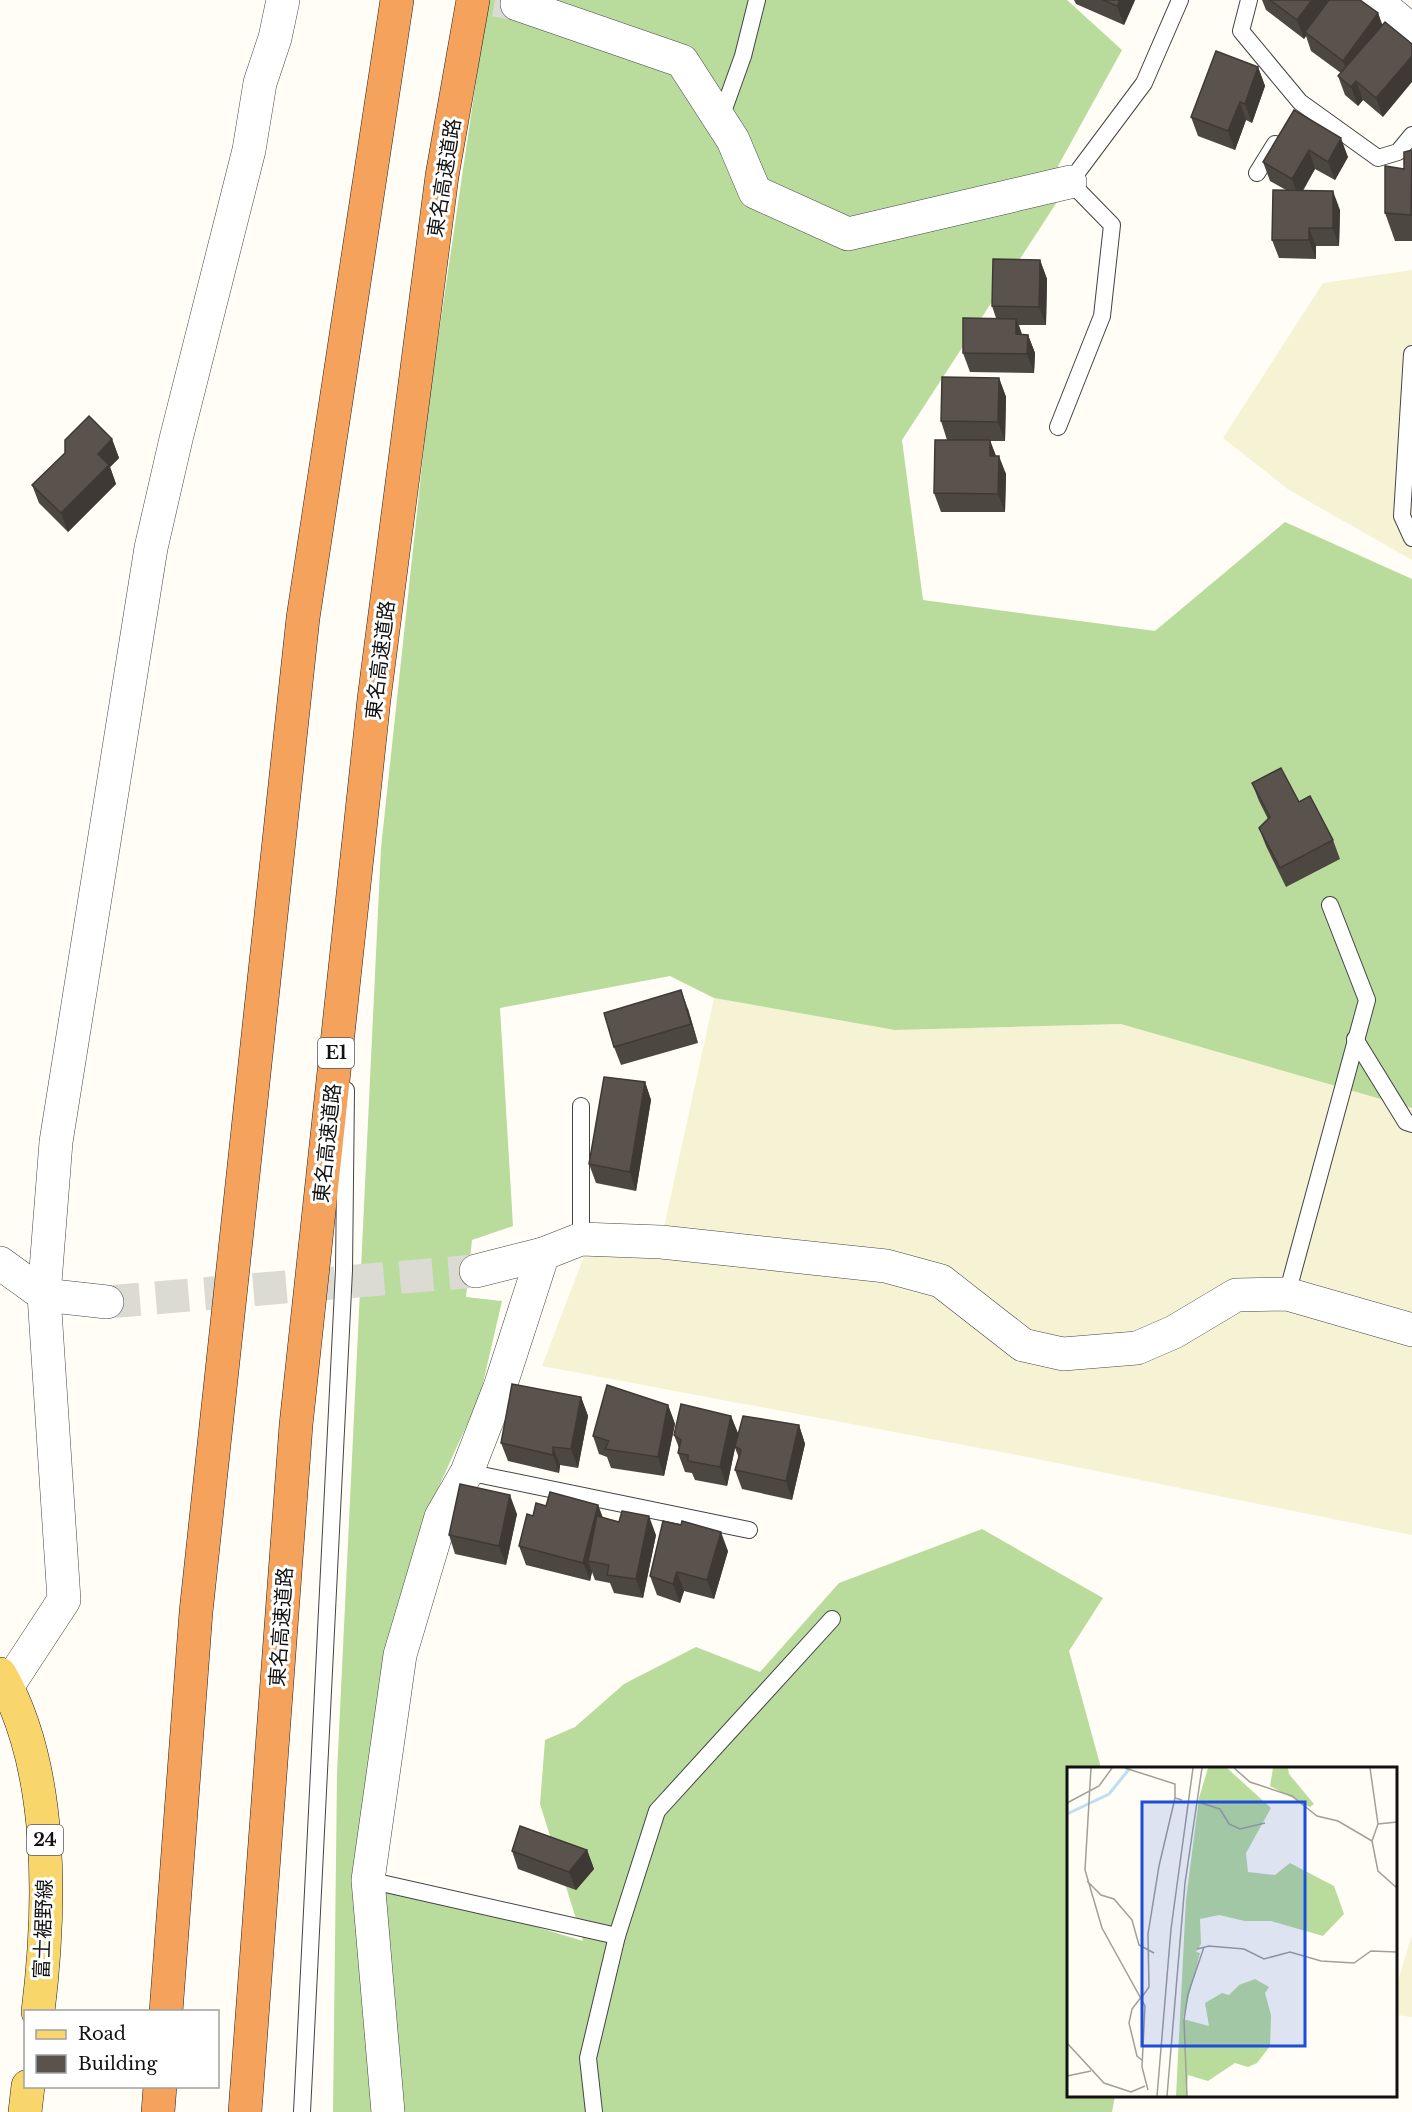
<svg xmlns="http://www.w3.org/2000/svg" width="1412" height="2112" font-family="'Libre Baskerville','Noto Sans JP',serif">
<rect width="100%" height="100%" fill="#fffdf5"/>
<g fill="#f6f3d4">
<path d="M 1412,270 L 1412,560 L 1289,490 L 1223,438 L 1323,283 Z"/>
<path d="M 714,998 L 895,1030 L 1122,1024 L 1412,1102 L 1412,1535 L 1032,1458 L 542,1366 L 589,1243 L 661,1241 Z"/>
<path d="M 1412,1935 L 1412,2017 L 1396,2015 L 1396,1987 Z"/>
</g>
<path fill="#b9dc9c" d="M 488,0 L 1067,0 L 1122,50 L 1058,166 L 1070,182 L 902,440 L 923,600 L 1155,631 L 1285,522 L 1412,579 L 1412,1108 L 1121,1024 L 895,1030 L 714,998 L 670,976 L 500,1008 L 513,1226 L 472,1240 L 466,1297 L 502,1301 L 480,1396 L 430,1506 L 359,1873 L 583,1941 L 540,1804 L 545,1740 L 575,1727 L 624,1684 L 696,1647 L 760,1672 L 839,1583 L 982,1529 L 1103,1598 L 1069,1651 L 1101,1768 L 1068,1768 L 1068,2096 L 1115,2096 L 1112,2112 L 333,2112 L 337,1774 L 381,848 L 429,400 Z"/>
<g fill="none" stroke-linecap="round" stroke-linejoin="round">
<g stroke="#dbdad3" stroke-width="33" stroke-dasharray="33 16" stroke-linecap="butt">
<path d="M 495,0 L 517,4"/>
<path d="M 107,1302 L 476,1271"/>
</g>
<defs>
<g id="service">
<path d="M 1249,0 L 1241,31 L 1300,102 L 1378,158 L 1398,152 L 1412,135"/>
<path d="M 720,120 L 743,56 L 757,0"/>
<path d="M 1257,173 L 1275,144"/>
<path d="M 1412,354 L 1402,516 L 1412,538"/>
<path d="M 1058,427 L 1102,316 L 1112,225 L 1070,182 L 1144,83 L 1180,0"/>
<path d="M 1355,1039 L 1406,1122 L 1412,1124"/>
<path d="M 581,1106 L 581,1239"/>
<path d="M 1287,1294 L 1367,1000 L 1330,905"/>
<path d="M 467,1472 L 749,1530"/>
<path d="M 368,1880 L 617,1936 L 657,1811 L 832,1619"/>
<path d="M 302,2112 L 344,1270 L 346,1090"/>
<path d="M 594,2112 L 588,2058 L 617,1936"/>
</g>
<g id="minor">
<path d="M 1375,0 L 1412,31"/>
<path d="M 517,4 L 682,61 L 733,140 L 755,192 L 848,234 L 1070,182"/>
<path d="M 0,1263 L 44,1295 L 107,1302"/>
<path d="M 476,1271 L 543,1254 L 581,1239 L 661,1242 L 886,1266 L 941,1281 L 1023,1345 L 1063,1354 L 1137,1348 L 1174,1332 L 1236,1295 L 1287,1294 L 1412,1330"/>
<path d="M 7,1687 L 64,1600 L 44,1295 L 56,1142 L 151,548 L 176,439 L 249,150 L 260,83 L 275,38 L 283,0"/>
<path d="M 388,2112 L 368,1880 L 400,1655 L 441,1517 L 467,1472 L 500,1387 L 543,1254"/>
</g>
<g id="primary">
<path d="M 0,1674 C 54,1768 51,1907 38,2012"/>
<path d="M 25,2112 L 28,2086"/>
</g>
<g id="motorway">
<path d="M 166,2012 L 196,1612 L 303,618 L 397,0"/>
<path d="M 158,2112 L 160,2086"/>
<path d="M 245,2112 L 296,1425 L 374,699 L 442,176 L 473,0"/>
</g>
</defs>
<use href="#service" stroke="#444" stroke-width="18"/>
<use href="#minor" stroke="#444" stroke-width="34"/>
<use href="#primary" stroke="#222" stroke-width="34"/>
<use href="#motorway" stroke="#222" stroke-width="34"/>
<use href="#service" stroke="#fff" stroke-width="16"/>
<use href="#minor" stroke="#fff" stroke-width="33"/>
<use href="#primary" stroke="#f9d66b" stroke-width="33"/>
<use href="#motorway" stroke="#f5a25d" stroke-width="33"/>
</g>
<g fill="#4d4742">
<path d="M 1074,0 L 1135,0 L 1124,25 L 1076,4 Z"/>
<path d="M 1262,0 L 1360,0 L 1378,13 L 1382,25 L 1383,117 L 1363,100 L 1358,106 L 1345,95 L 1338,76 L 1341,73 L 1311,51 L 1306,36 L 1304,39 L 1266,10 Z"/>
<path d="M 1258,67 L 1265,86 L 1252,123 L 1246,120 L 1235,150 L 1198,136 L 1191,117 Z"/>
<path d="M 1294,110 L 1348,157 L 1335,180 L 1315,169 L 1303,191 L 1340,210 L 1339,246 L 1316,246 L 1316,259 L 1279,258 L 1272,240 L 1286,190 L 1270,181 L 1263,162 Z"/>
<path d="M 1412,150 L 1412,241 L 1395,241 L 1385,213 Z"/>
<path d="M 1040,260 L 1047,279 L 1046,325 L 1019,325 L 1022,334 L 1028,335 L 1035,353 L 1034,373 L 970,372 L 963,353 L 996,318 L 992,306 Z"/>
<path d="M 999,378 L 1006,397 L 1005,441 L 990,441 L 996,456 L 1006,474 L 1005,512 L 941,512 L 934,493 L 947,440 L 941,421 Z"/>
<path d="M 112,439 L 119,458 L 110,467 L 116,484 L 68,532 L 39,503 L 32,485 Z"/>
<path d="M 1252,783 L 1299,802 L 1333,840 L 1340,859 L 1286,887 L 1266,846 L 1259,828 L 1268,819 L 1259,801 Z"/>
<path d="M 688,1009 L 698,1043 L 621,1065 L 614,1047 Z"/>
<path d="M 645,1082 L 651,1100 L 636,1191 L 596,1183 L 589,1164 Z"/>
<path d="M 581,1397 L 588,1416 L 578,1468 L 560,1465 L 559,1473 L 508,1461 L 501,1443 Z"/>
<path d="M 668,1405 L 675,1424 L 664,1476 L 611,1468 L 607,1457 L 599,1454 L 593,1436 Z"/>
<path d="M 731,1416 L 738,1433 L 799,1425 L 805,1444 L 792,1500 L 742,1489 L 735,1470 L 739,1458 L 735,1448 L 727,1486 L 695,1480 L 692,1473 L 685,1472 L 678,1453 L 679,1448 L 674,1435 Z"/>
<path d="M 598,1505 L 603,1518 L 656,1535 L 643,1598 L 614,1593 L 610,1583 L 595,1580 L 592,1572 L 590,1581 L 526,1565 L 519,1546 L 533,1516 L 546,1506 Z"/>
<path d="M 517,1514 L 506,1565 L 455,1554 L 449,1535 Z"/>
<path d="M 728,1551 L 714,1599 L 684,1591 L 680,1603 L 657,1595 L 650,1576 Z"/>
<path d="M 587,1850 L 594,1869 L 576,1890 L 518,1869 L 512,1851 Z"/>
</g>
<g fill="#3f3936">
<path d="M 1120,0 L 1135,0 L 1124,25 L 1117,6 Z"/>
<path d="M 1312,0 L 1334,0 L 1305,32 L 1306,36 L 1304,39 L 1297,20 Z"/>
<path d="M 1378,13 L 1385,32 L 1350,80 L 1343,61 Z"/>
<path d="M 1412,56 L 1412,82 L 1383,117 L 1376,98 Z"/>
<path d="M 1258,67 L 1265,86 L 1252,123 L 1245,104 Z"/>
<path d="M 1356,81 L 1363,100 L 1358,106 L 1351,87 Z"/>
<path d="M 1240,102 L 1246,120 L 1235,150 L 1228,131 Z"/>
<path d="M 1341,138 L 1348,157 L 1335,180 L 1328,162 Z"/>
<path d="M 1309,150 L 1315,169 L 1298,197 L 1292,179 Z"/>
<path d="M 1333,191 L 1340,210 L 1339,246 L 1333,228 Z"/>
<path d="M 1309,228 L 1316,246 L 1316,259 L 1309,240 Z"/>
<path d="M 1040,260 L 1047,279 L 1046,325 L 1039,307 Z"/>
<path d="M 1016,319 L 1023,338 L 1016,334 Z"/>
<path d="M 1028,335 L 1035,353 L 1034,373 L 1027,354 Z"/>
<path d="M 999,378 L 1006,397 L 1005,441 L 998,422 Z"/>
<path d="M 112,439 L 119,458 L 110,467 L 116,484 L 68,532 L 61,513 L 98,454 Z"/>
<path d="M 990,440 L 997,459 L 990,456 Z"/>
<path d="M 999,456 L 1006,474 L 1005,512 L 998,494 Z"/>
<path d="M 681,990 L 688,1009 L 698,1043 L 691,1024 Z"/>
<path d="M 645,1082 L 651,1100 L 636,1191 L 630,1172 Z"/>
<path d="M 581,1397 L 588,1416 L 578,1468 L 571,1449 Z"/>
<path d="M 668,1405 L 675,1424 L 664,1476 L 658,1457 Z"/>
<path d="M 731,1416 L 738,1434 L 727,1486 L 720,1467 Z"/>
<path d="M 799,1425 L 805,1444 L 792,1500 L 786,1481 Z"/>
<path d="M 553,1447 L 560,1465 L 559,1473 L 553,1455 Z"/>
<path d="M 510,1495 L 517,1514 L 506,1565 L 499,1546 Z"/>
<path d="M 598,1505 L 605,1524 L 588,1561 L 592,1572 L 590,1581 L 583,1563 Z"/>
<path d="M 649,1516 L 656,1535 L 643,1598 L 636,1579 Z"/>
<path d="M 721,1532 L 728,1551 L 714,1599 L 707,1580 Z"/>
<path d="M 677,1572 L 684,1591 L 680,1603 L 673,1584 Z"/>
<path d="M 587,1850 L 594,1869 L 576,1890 L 569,1872 Z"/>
</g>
<g fill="#5a524d" stroke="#3f3936" stroke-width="1.5">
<path d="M 1103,0 L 1120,0 L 1117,6 Z"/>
<path d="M 1270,0 L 1312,0 L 1297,20 Z"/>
<path d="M 1329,0 L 1360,0 L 1378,13 L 1343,61 L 1305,32 Z"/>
<path d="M 1385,22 L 1412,44 L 1412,56 L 1376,98 L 1356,81 L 1351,87 L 1338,76 Z"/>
<path d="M 1216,51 L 1258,67 L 1245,104 L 1240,102 L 1228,131 L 1191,117 Z"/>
<path d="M 1294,110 L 1341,138 L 1328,162 L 1309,150 L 1292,179 L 1263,162 Z"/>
<path d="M 1412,150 L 1411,215 L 1385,213 L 1385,166 L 1404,169 L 1404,152 Z"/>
<path d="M 1273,190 L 1333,191 L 1333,228 L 1309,228 L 1309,240 L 1272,240 Z"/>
<path d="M 993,259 L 1040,260 L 1039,307 L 992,306 Z"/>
<path d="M 963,318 L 1016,319 L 1016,334 L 1028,335 L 1027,354 L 963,353 Z"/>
<path d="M 942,377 L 999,378 L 998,422 L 941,421 Z"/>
<path d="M 89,416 L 112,439 L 98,454 L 109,465 L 61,513 L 32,485 L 65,453 L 65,440 Z"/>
<path d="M 935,440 L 990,440 L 990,456 L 999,456 L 998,494 L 934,493 Z"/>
<path d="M 1281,768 L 1299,802 L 1310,796 L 1333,840 L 1280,868 L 1259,828 L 1270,817 L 1252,783 Z"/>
<path d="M 681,990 L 691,1024 L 614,1047 L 604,1013 Z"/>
<path d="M 604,1077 L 645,1082 L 630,1172 L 589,1164 Z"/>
<path d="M 512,1384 L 581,1397 L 571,1449 L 553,1447 L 553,1455 L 501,1443 Z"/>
<path d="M 607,1385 L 668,1405 L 658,1457 L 605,1449 L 609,1441 L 593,1436 Z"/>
<path d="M 681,1404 L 731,1416 L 720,1467 L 688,1461 L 688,1455 L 678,1453 L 681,1440 L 674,1435 Z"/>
<path d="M 743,1416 L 799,1425 L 786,1481 L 735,1470 L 741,1450 L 735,1446 Z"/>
<path d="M 460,1484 L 510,1495 L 499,1546 L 449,1535 Z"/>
<path d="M 550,1492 L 598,1505 L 583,1563 L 519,1546 L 527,1514 L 533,1516 L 536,1503 L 546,1506 Z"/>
<path d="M 622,1511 L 649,1516 L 636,1579 L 607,1575 L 609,1565 L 588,1561 L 597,1516 L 619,1522 Z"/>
<path d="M 663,1521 L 681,1525 L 682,1521 L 721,1532 L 707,1580 L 677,1572 L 673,1584 L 650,1576 Z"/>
<path d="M 520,1826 L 587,1850 L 569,1872 L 512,1851 Z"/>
</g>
<g text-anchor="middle" stroke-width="6" stroke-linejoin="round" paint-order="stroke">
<g fill="#fff" stroke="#585858" stroke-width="1.5">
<rect x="318" y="1038" width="36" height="30" rx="4.5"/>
<rect x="27" y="1825" width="36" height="30" rx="4.5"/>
</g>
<g font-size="18" font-weight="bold" fill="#111">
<text x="336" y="1059">E1</text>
<text x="45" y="1846">24</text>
</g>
<g font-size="20" fill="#111" stroke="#fff">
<text transform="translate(444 178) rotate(-81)" y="7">東名高速道路</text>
<text transform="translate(380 660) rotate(-83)" y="7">東名高速道路</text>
<text transform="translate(327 1143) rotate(-84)" y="7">東名高速道路</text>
<text transform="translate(281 1627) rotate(-86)" y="7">東名高速道路</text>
<text transform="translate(43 1929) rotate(-88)" y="7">富士裾野線</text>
</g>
</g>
<g transform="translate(1067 1767)">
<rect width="330" height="330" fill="#fffdf5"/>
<path d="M 141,1 L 160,1 L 204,41 L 179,86 L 181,105 L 208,108 L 223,96 L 267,119 L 277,147 L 256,169 L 204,154 L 178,154 L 152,148 L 133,152 L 134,177 L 129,185 L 133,186 L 116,252 L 142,259 L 138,236 L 155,226 L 162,228 L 172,218 L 188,212 L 202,220 L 198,226 L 204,248 L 203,279 L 190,296 L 181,300 L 168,296 L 141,314 L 121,308 L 119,329 L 109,329 L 119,133 L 132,31 ZM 206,1 L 221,1 L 222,7 L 247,37 L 243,40 L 203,19 Z" fill="#b9dc9c"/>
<path fill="none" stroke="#b9e0f7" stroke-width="3" d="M 0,47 L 42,27 L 63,1"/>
<path fill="none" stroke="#a09f9a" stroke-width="1.5" d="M 24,1 L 18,103 L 35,161 L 78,239 L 75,300 L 81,323M 58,1 L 108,17 L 108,31M 167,1 L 183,15 L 225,29 L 250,49 L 271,54 L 305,74M 303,1 L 311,57M 0,36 L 32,19 L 45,1M 134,36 L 153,42 L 162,57 L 173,62 L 198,56M 330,55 L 311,57 L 305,74 L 311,104 L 330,121M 20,114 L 34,128 L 47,132 L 65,153 L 72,178 L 87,186M 130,182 L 142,179 L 177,182 L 197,192 L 223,185 L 254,194 L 287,196 L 304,184 L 330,185M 75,229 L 65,242 L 62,256 L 70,289 L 76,294M 75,230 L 82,220 L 81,167 L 92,99 L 108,31 L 115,33M 0,276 L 37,316 L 64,325 L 78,319M 0,309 L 24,304M 90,329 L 104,162 L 126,1M 100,329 L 118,116 L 135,1M 120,329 L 117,253 L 121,227 L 137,180"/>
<path fill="#1d4ed8" fill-opacity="0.15" stroke="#1d4ed8" stroke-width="3" d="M 75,35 L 238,35 L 238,279 L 75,279 Z"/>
<rect width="330" height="330" fill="none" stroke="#111" stroke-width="3"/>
</g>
<rect x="24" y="2010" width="195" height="78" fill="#ffffff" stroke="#a0a0a0" stroke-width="1.5"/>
<rect x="36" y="2030" width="30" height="9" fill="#f9d66b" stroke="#a0a0a0" stroke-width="1.5"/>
<text x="78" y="2040" font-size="18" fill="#111111">Road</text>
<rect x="36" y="2055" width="30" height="18" fill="#5a524d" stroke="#a0a0a0" stroke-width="1.5"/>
<text x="78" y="2070" font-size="18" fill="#111111">Building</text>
</svg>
